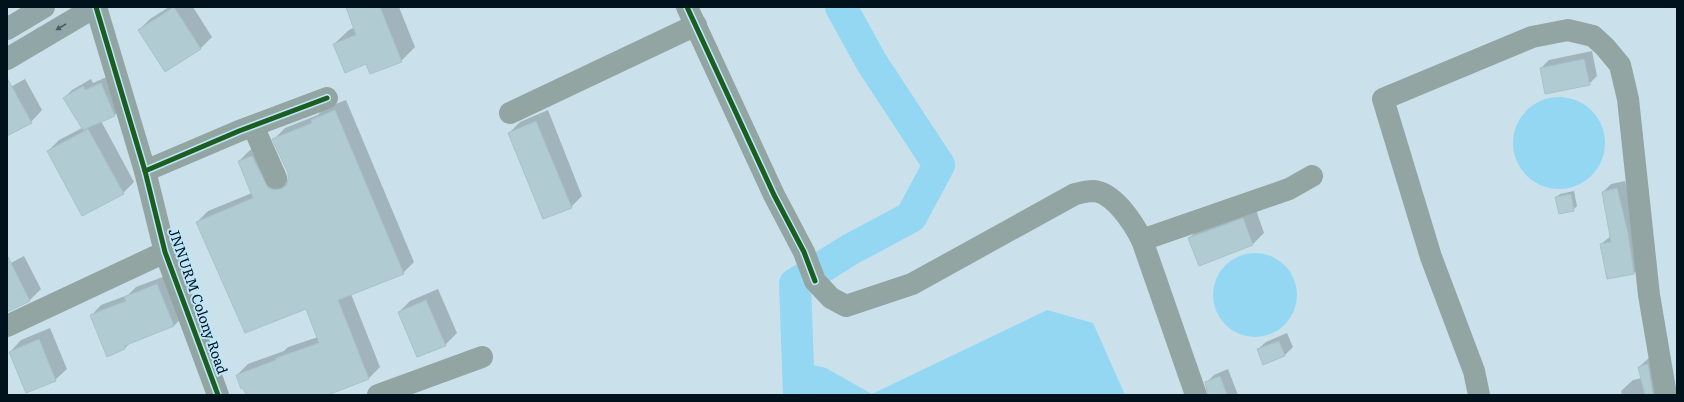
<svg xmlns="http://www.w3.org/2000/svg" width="1684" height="402" font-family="Literata,serif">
<rect width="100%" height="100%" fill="#cae1eb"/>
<g fill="#94d7f3">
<circle cx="1559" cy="143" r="46"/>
<circle cx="1255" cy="295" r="42"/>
<path d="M 1047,310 L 1093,323 L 1125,395 L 801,395 L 796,361 L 826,368 L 872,394 Z"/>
</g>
<g fill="#0003">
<path d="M 169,7 L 193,7 L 212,37 L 201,48 L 165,71 L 139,30 L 150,19 Z"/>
<path d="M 347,7 L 399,7 L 415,47 L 401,61 L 367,63 L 334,44 L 349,30 L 355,27 Z"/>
<path d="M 1592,51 L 1597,76 L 1589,84 L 1541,68 L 1549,60 Z"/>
<path d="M 109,76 L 123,107 L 115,115 L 101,121 L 134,182 L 123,193 L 48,151 L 59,140 L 82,128 L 64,98 L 72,90 L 91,79 L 93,83 Z"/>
<path d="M 25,79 L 42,110 L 31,122 L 7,135 L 7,89 Z"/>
<path d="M 346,100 L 414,262 L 403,273 L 351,294 L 380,367 L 369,378 L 325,395 L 247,395 L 237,375 L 248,364 L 284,351 L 288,347 L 318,337 L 306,307 L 197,222 L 208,211 L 252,193 L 239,161 L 250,150 L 264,145 L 286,180 L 289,179 L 289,173 L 274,139 L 285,128 L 318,115 L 323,109 Z"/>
<path d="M 548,110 L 582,196 L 571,207 L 509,133 L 520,122 Z"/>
<path d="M 1625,181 L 1636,225 L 1642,265 L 1634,273 L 1601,244 L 1611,236 L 1603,192 L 1611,184 Z"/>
<path d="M 1574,191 L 1577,206 L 1573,210 L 1556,197 L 1560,194 Z"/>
<path d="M 1255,207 L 1264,233 L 1253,244 L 1199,264 L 1189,238 L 1201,227 Z"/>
<path d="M 24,256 L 41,289 L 29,301 L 7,311 L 7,265 Z"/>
<path d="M 168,275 L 184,315 L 174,326 L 131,342 L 125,348 L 107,355 L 91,316 L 101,305 L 128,295 L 136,287 Z"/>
<path d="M 438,289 L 457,333 L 445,345 L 399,312 L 410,301 Z"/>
<path d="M 50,328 L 67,369 L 55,380 L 10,352 L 21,340 Z"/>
<path d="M 1287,333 L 1293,347 L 1285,355 L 1264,363 L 1258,349 L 1266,342 Z"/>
<path d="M 1651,356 L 1670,395 L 1622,395 L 1621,391 L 1633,380 L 1642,378 L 1639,367 Z"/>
<path d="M 1228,369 L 1238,395 L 1209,395 L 1206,383 L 1214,375 Z"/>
</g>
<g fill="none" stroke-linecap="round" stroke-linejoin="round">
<path stroke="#94d7f3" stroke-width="32" d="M 799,395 L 795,284 L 851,249 L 911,217 L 939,165 L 872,63 L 841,7"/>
</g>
<g fill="#b0cbd2" stroke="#a7c2c8">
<path d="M 174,7 L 201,49 L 165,72 L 138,30 Z"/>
<path d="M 346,7 L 380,7 L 402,62 L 370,74 L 366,64 L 345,73 L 333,44 L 356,35 Z"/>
<path d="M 1584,59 L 1590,85 L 1545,94 L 1540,68 Z"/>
<path d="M 7,78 L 32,123 L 7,136 Z"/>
<path d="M 101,83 L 115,116 L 83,130 L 63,98 L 83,86 L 85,90 Z"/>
<path d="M 335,110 L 404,274 L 338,300 L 369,379 L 328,395 L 246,395 L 243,388 L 241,389 L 236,375 L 276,360 L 276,358 L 319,343 L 306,309 L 245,333 L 196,222 L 253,198 L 238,161 L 252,156 L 268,188 L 274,190 L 281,189 L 286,186 L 288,180 L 288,173 L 272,139 L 312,123 L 311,120 Z"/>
<path d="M 536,121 L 572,208 L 543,219 L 508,133 Z"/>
<path d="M 88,129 L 124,194 L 82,216 L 47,151 Z"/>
<path d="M 1617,188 L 1628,233 L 1634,274 L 1607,279 L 1600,244 L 1611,242 L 1602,192 Z"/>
<path d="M 1571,194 L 1574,211 L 1559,214 L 1555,197 Z"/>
<path d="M 1243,218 L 1253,245 L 1199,266 L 1188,238 Z"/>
<path d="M 7,255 L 30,301 L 7,312 Z"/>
<path d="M 157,284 L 174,326 L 124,346 L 125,349 L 107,357 L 90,315 L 126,301 L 124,297 Z"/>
<path d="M 426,300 L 446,346 L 417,357 L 398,312 Z"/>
<path d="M 39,339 L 56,381 L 26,393 L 9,352 Z"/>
<path d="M 1279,341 L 1285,356 L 1263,365 L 1257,349 Z"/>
<path d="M 1648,364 L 1653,395 L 1645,395 L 1638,367 Z"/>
<path d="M 1220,376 L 1227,395 L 1208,395 L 1205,382 Z"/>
</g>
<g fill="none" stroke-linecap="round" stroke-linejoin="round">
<g stroke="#93a5a2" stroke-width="22">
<path d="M 96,7 L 145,171 L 165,252 L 218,395"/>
<path d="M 687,7 L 774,195 L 804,252 L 815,281 L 831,298 L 846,306 L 912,284 L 1075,194 C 1080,193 1087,191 1093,191 C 1114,192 1134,224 1142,240 L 1289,189 L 1312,176"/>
<path d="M 510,113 L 696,25"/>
<path d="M 253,126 L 276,178"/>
<path d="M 145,171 L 239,131 L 327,98"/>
<path d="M 1142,240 L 1196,395"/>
<path d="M 7,326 L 165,252"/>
<path d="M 378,395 L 482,357"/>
<path d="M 1479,395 L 1474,371 L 1431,257 L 1383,99 L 1532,37 L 1568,30 L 1593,36 L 1605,47 L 1620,65 L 1628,99 L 1649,295 L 1666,395"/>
</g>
<g stroke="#90a6a7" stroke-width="22">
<path d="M 7,29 L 44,7"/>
<path d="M 7,59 L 95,7"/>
</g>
<defs>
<g id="cycleway">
<path d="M 96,7 L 145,171 L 165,252 L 218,395"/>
<path d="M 687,7 L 774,195 L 804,252 L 815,281"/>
<path d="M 145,171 L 239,131 L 327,98"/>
</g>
</defs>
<use href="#cycleway" stroke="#bce6f9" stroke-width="8"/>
<use href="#cycleway" stroke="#1b5e20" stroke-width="5"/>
</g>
<defs><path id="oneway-solid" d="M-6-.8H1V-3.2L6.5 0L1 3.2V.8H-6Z"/></defs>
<use fill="#485c61" href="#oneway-solid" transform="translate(61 27) rotate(149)"/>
<g text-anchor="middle" stroke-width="4" stroke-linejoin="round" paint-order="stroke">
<g font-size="14" fill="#00121b" stroke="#bce6f9">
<text transform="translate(198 301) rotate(71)" y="5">JNNURM Colony Road</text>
</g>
</g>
<rect width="1684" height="402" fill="none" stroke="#00121b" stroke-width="16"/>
</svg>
